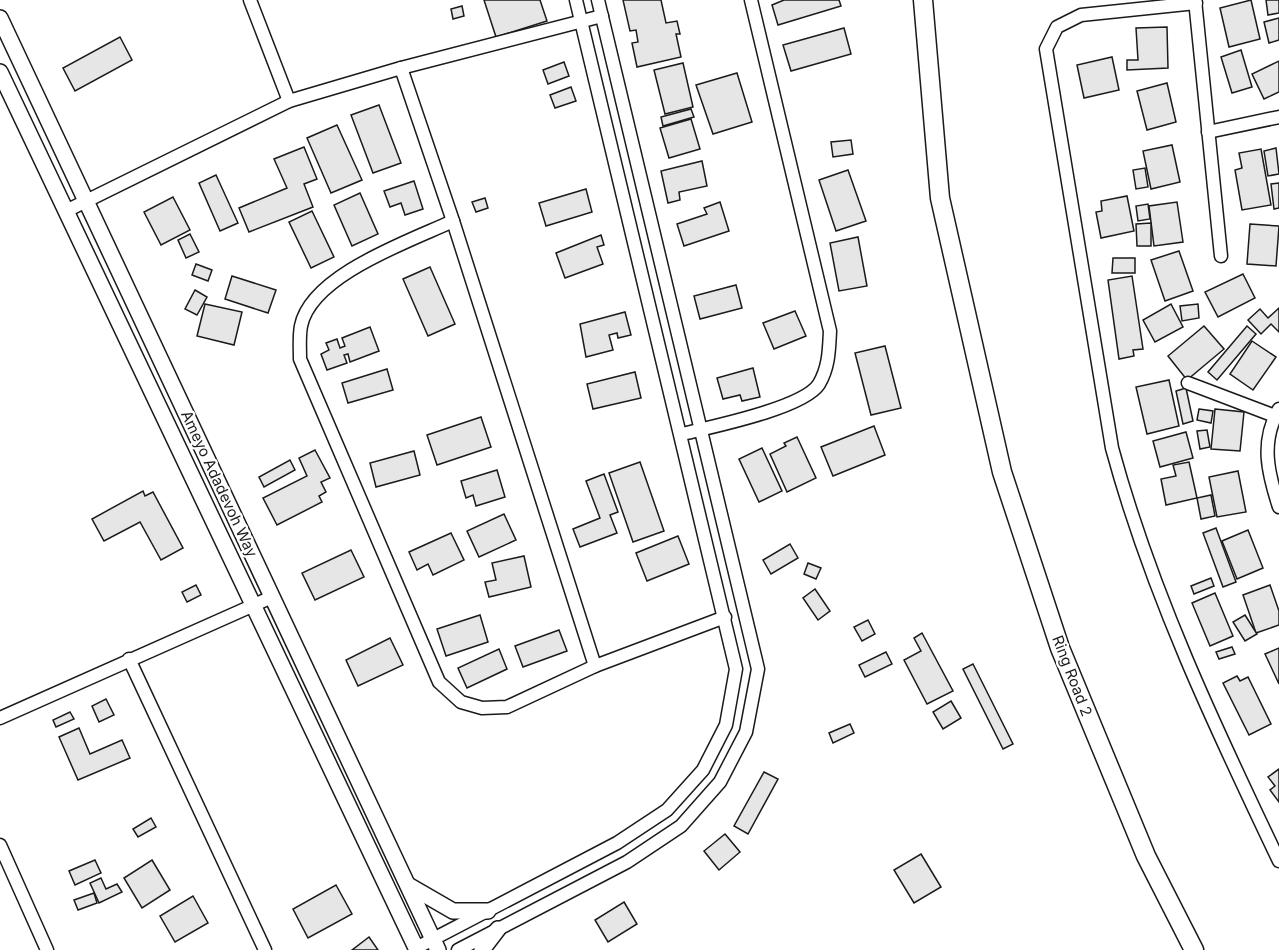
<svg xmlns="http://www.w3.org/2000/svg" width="1279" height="950" font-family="Inter,sans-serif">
<rect width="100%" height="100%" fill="#fff"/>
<g fill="#e6e6e6" stroke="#1a1a1a" stroke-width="1.5">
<path d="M 484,0 L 540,0 L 547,21 L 496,37 Z"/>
<path d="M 623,0 L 661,0 L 666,23 L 677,21 L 680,34 L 676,34 L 681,57 L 637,67 L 632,43 L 638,42 L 636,30 L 630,31 Z"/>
<path d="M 839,0 L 841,6 L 778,25 L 772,5 L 784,0 Z"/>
<path d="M 1251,0 L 1260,39 L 1229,47 L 1220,8 Z"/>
<path d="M 1266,0 L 1279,0 L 1279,13 L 1268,15 Z"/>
<path d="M 462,6 L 464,16 L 453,19 L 451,9 Z"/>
<path d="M 1279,18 L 1279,40 L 1269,43 L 1264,22 Z"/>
<path d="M 1167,27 L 1168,68 L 1127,70 L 1127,60 L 1138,60 L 1136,28 Z"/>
<path d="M 844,28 L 851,54 L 791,71 L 783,45 Z"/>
<path d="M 120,37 L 132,60 L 75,91 L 63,68 Z"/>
<path d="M 1241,50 L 1252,87 L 1232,93 L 1221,57 Z"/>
<path d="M 1112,57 L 1119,90 L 1084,98 L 1077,65 Z"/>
<path d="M 1279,61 L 1279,92 L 1264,99 L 1252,74 Z"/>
<path d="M 564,62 L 569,76 L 548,84 L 543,70 Z"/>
<path d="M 683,63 L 693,107 L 665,114 L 654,70 Z"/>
<path d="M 737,73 L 752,122 L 713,134 L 696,85 Z"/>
<path d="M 1167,83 L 1176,122 L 1147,130 L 1137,91 Z"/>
<path d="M 571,87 L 576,101 L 555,108 L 550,95 Z"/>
<path d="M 379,105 L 401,163 L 373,173 L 351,115 Z"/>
<path d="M 691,109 L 694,117 L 663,126 L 661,117 Z"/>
<path d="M 691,119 L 700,149 L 669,158 L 660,128 Z"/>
<path d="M 337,125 L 362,180 L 331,193 L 307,138 Z"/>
<path d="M 851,140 L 853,154 L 833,157 L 831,142 Z"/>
<path d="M 1172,145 L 1180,182 L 1151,189 L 1143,151 Z"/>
<path d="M 304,147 L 317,179 L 304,184 L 313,207 L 249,232 L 239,208 L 287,188 L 274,159 Z"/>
<path d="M 1276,148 L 1279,174 L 1268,176 L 1264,151 Z"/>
<path d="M 1261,149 L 1271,205 L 1242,210 L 1235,170 L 1242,168 L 1239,153 Z"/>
<path d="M 702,161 L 707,186 L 679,192 L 680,200 L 668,203 L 661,171 Z"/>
<path d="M 1145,168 L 1148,187 L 1136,189 L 1133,170 Z"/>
<path d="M 848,170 L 866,221 L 836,231 L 819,180 Z"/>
<path d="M 216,175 L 238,223 L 220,231 L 199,183 Z"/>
<path d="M 414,181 L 423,209 L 405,215 L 401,203 L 390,207 L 384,191 Z"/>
<path d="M 1279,183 L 1279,208 L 1274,209 L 1271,184 Z"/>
<path d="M 586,189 L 592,212 L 546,226 L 539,203 Z"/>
<path d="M 360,193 L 378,234 L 352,246 L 334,205 Z"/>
<path d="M 1127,196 L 1134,231 L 1101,238 L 1096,212 L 1102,211 L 1101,201 Z"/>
<path d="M 173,197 L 190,230 L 161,245 L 144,212 Z"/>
<path d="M 485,198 L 488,208 L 476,212 L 472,202 Z"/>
<path d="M 720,202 L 729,231 L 684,246 L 677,224 L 707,214 L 704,208 Z"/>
<path d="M 1177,202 L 1183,242 L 1154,246 L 1149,206 Z"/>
<path d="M 1148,204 L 1150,219 L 1138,221 L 1136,206 Z"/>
<path d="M 312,211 L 334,257 L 311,268 L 289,222 Z"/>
<path d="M 1151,223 L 1151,246 L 1137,246 L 1136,224 Z"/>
<path d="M 1250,224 L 1279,226 L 1276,266 L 1247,264 Z"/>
<path d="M 190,234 L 199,252 L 186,258 L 178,240 Z"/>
<path d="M 601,235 L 604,245 L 597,247 L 603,264 L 565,278 L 556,253 Z"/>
<path d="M 858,237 L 867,286 L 839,291 L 830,243 Z"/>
<path d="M 1179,251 L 1193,291 L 1165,301 L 1151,260 Z"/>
<path d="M 1113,258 L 1135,258 L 1135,273 L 1112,273 Z"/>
<path d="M 196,264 L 212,270 L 208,281 L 192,275 Z"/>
<path d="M 430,267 L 455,324 L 428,336 L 403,279 Z"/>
<path d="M 1243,274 L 1255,298 L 1218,317 L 1205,292 Z"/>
<path d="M 232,276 L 276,290 L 268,313 L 225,299 Z"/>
<path d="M 1132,276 L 1143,349 L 1133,350 L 1134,356 L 1119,359 L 1108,280 Z"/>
<path d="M 736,285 L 742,308 L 700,319 L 694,296 Z"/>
<path d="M 195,290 L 207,297 L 197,315 L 185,309 Z"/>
<path d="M 205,304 L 242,312 L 234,345 L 197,336 Z"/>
<path d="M 1171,304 L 1183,327 L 1155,342 L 1143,320 Z"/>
<path d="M 1198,304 L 1199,318 L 1182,321 L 1180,306 Z"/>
<path d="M 1279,308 L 1279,332 L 1271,324 L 1261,334 L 1248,320 L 1260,309 L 1268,318 Z"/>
<path d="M 795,311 L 806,336 L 774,349 L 763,323 Z"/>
<path d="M 625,312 L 631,335 L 618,338 L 617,333 L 609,335 L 613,350 L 586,357 L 580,324 Z"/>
<path d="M 1204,326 L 1224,349 L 1187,380 L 1168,356 Z"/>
<path d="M 1247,326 L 1256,334 L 1217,380 L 1208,372 Z"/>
<path d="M 370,327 L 379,351 L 350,362 L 348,354 L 344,355 L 347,363 L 327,370 L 321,354 L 329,350 L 326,343 L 337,339 L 340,348 L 345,346 L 342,338 Z"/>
<path d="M 1252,341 L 1276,357 L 1253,390 L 1230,374 Z"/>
<path d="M 885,346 L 901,408 L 871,415 L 855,353 Z"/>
<path d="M 753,368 L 760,397 L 742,401 L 740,395 L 723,399 L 717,378 Z"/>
<path d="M 387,369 L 393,390 L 348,403 L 342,383 Z"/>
<path d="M 635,372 L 641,398 L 593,409 L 587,384 Z"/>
<path d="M 1169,380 L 1179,426 L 1147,434 L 1136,387 Z"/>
<path d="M 1186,388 L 1193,421 L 1183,424 L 1176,391 Z"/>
<path d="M 1199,409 L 1213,411 L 1211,423 L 1197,420 Z"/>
<path d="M 1215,409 L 1244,412 L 1240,451 L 1211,449 Z"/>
<path d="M 481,417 L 491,447 L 437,465 L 427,435 Z"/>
<path d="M 874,426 L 885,455 L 833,476 L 821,447 Z"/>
<path d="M 1207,430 L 1210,447 L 1200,449 L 1197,431 Z"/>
<path d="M 1186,432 L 1193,458 L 1160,467 L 1153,441 Z"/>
<path d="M 797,437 L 816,478 L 787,492 L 770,454 L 786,446 L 784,443 Z"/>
<path d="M 762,448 L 782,491 L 759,502 L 739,459 Z"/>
<path d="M 315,450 L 330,478 L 321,482 L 326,492 L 319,496 L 322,502 L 277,525 L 263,498 L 307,476 L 299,458 Z"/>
<path d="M 414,451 L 420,475 L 376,487 L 370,463 Z"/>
<path d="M 290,460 L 295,470 L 264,487 L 259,477 Z"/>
<path d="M 640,462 L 664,531 L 633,542 L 609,473 Z"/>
<path d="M 1189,462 L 1197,498 L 1166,505 L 1161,479 L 1176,476 L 1173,465 Z"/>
<path d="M 497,470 L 505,497 L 476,506 L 473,495 L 466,498 L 461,481 Z"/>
<path d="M 1238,471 L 1246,512 L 1217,517 L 1209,477 Z"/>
<path d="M 604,474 L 618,512 L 610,515 L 617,533 L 580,547 L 573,529 L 600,518 L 586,481 Z"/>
<path d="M 143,491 L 145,496 L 153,492 L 183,548 L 161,560 L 140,522 L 104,541 L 92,519 Z"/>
<path d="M 1211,495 L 1215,516 L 1201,519 L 1197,498 Z"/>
<path d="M 504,514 L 516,540 L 479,557 L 467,531 Z"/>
<path d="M 1216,528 L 1236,582 L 1223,587 L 1203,533 Z"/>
<path d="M 1248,530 L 1263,568 L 1237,579 L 1222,541 Z"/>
<path d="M 451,533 L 464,560 L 433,575 L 428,564 L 417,570 L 409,552 Z"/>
<path d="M 678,536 L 689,564 L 647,581 L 636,553 Z"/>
<path d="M 790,544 L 798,558 L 771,574 L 763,560 Z"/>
<path d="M 351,550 L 364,577 L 315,600 L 302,573 Z"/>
<path d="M 524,556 L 531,587 L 489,597 L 485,582 L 496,580 L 492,563 Z"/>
<path d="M 808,563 L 821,568 L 816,579 L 804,574 Z"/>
<path d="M 1211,578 L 1214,586 L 1194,594 L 1191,586 Z"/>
<path d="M 196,585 L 201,595 L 187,602 L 182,592 Z"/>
<path d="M 1270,585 L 1279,611 L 1279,625 L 1256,633 L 1243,595 Z"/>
<path d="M 815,589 L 830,611 L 818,620 L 803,598 Z"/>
<path d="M 1215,593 L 1233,636 L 1210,646 L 1192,603 Z"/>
<path d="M 480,615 L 488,642 L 446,656 L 437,629 Z"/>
<path d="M 1245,615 L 1257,634 L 1245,641 L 1233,622 Z"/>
<path d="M 868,620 L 875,634 L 862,641 L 854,627 Z"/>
<path d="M 559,630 L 567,651 L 523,667 L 515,646 Z"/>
<path d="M 922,633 L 953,691 L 927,704 L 904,660 L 921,651 L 914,638 Z"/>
<path d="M 390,638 L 403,665 L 358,686 L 346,660 Z"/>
<path d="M 1232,647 L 1235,654 L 1219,659 L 1216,652 Z"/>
<path d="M 1279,648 L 1279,684 L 1265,654 Z"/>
<path d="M 499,649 L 507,669 L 467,688 L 458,668 Z"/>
<path d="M 886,652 L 892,664 L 865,677 L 859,665 Z"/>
<path d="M 973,664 L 1013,744 L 1003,749 L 963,669 Z"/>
<path d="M 1237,676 L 1240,681 L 1248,677 L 1271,724 L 1249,735 L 1223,683 Z"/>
<path d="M 106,699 L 114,715 L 99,722 L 92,706 Z"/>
<path d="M 951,701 L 961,718 L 943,729 L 933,712 Z"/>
<path d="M 70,712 L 74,719 L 56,727 L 53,720 Z"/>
<path d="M 850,724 L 854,733 L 833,743 L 829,733 Z"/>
<path d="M 79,728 L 90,754 L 122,740 L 130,758 L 78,780 L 59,737 Z"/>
<path d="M 1279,769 L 1279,802 L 1270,790 L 1275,786 L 1268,777 Z"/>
<path d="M 764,772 L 778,779 L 748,834 L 734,826 Z"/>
<path d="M 151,818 L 156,827 L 138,837 L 133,829 Z"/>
<path d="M 725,834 L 740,852 L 719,870 L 704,851 Z"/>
<path d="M 921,854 L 941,887 L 914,903 L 894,870 Z"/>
<path d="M 95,860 L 101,873 L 75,885 L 69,871 Z"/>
<path d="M 152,860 L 170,890 L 142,908 L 124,878 Z"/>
<path d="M 101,878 L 106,889 L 117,884 L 122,892 L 99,903 L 90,883 Z"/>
<path d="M 336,885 L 352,914 L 308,938 L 293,909 Z"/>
<path d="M 94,893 L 97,903 L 78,910 L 74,900 Z"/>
<path d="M 193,896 L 208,923 L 175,942 L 160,916 Z"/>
<path d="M 624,902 L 637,924 L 608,942 L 595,920 Z"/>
<path d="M 369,937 L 378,950 L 352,950 Z"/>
</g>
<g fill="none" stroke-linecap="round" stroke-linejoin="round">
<defs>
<g id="minor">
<path d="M 250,0 L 289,101"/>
<path d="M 1195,0 L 1221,256"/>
<path d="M 1196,3 L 1081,15 L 1057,27 L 1046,49 L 1112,448 C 1151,592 1215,727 1279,861"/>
<path d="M 401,68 L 453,221 L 595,666"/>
<path d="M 1208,132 L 1279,117"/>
<path d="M 66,211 L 289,101 L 401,68 L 602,16"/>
<path d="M 453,221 C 410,241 311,275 301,326 C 299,336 300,348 300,359 L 439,682 L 461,702 L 482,708 L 507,707 L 595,666 L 725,617"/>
<path d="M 1188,383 L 1275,416"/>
<path d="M 1279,409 C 1260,442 1268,473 1279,507"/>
<path d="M 682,434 C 711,427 804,408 819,384 C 829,367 829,350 830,331 L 751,0"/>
<path d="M 129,659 L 265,950"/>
<path d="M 0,718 L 272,597"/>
<path d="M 0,845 L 47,950"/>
<path d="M 416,948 L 617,843 L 667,810 L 703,770 L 726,725 L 736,669 L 576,0"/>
<path d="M 458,950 L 627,862 L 681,826 L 720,782 L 746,732 L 758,669 L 598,0"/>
</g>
<g id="tertiary">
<path d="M 0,18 L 438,950"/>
<path d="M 0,72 L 417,950"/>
<path d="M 408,885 L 453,911 L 488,911"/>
<path d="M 482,950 L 498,929"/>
</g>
<path id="primary" d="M 923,0 L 940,198 L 1002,472 L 1060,648 L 1146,856 L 1194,950"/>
</defs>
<use href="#minor" stroke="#1a1a1a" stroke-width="15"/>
<use href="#tertiary" stroke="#1a1a1a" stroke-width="18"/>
<use href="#primary" stroke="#1a1a1a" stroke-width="21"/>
<use href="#minor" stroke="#fff" stroke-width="12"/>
<use href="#tertiary" stroke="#fff" stroke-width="15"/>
<use href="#primary" stroke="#fff" stroke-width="18"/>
</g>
<g text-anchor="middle" stroke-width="4.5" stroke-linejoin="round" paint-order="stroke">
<g font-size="15" fill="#1a1a1a" stroke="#fff">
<text transform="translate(219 484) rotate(65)" y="5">Ameyo Adadevoh Way</text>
<text transform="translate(1072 676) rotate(69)" y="5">Ring Road 2</text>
</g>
</g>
</svg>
